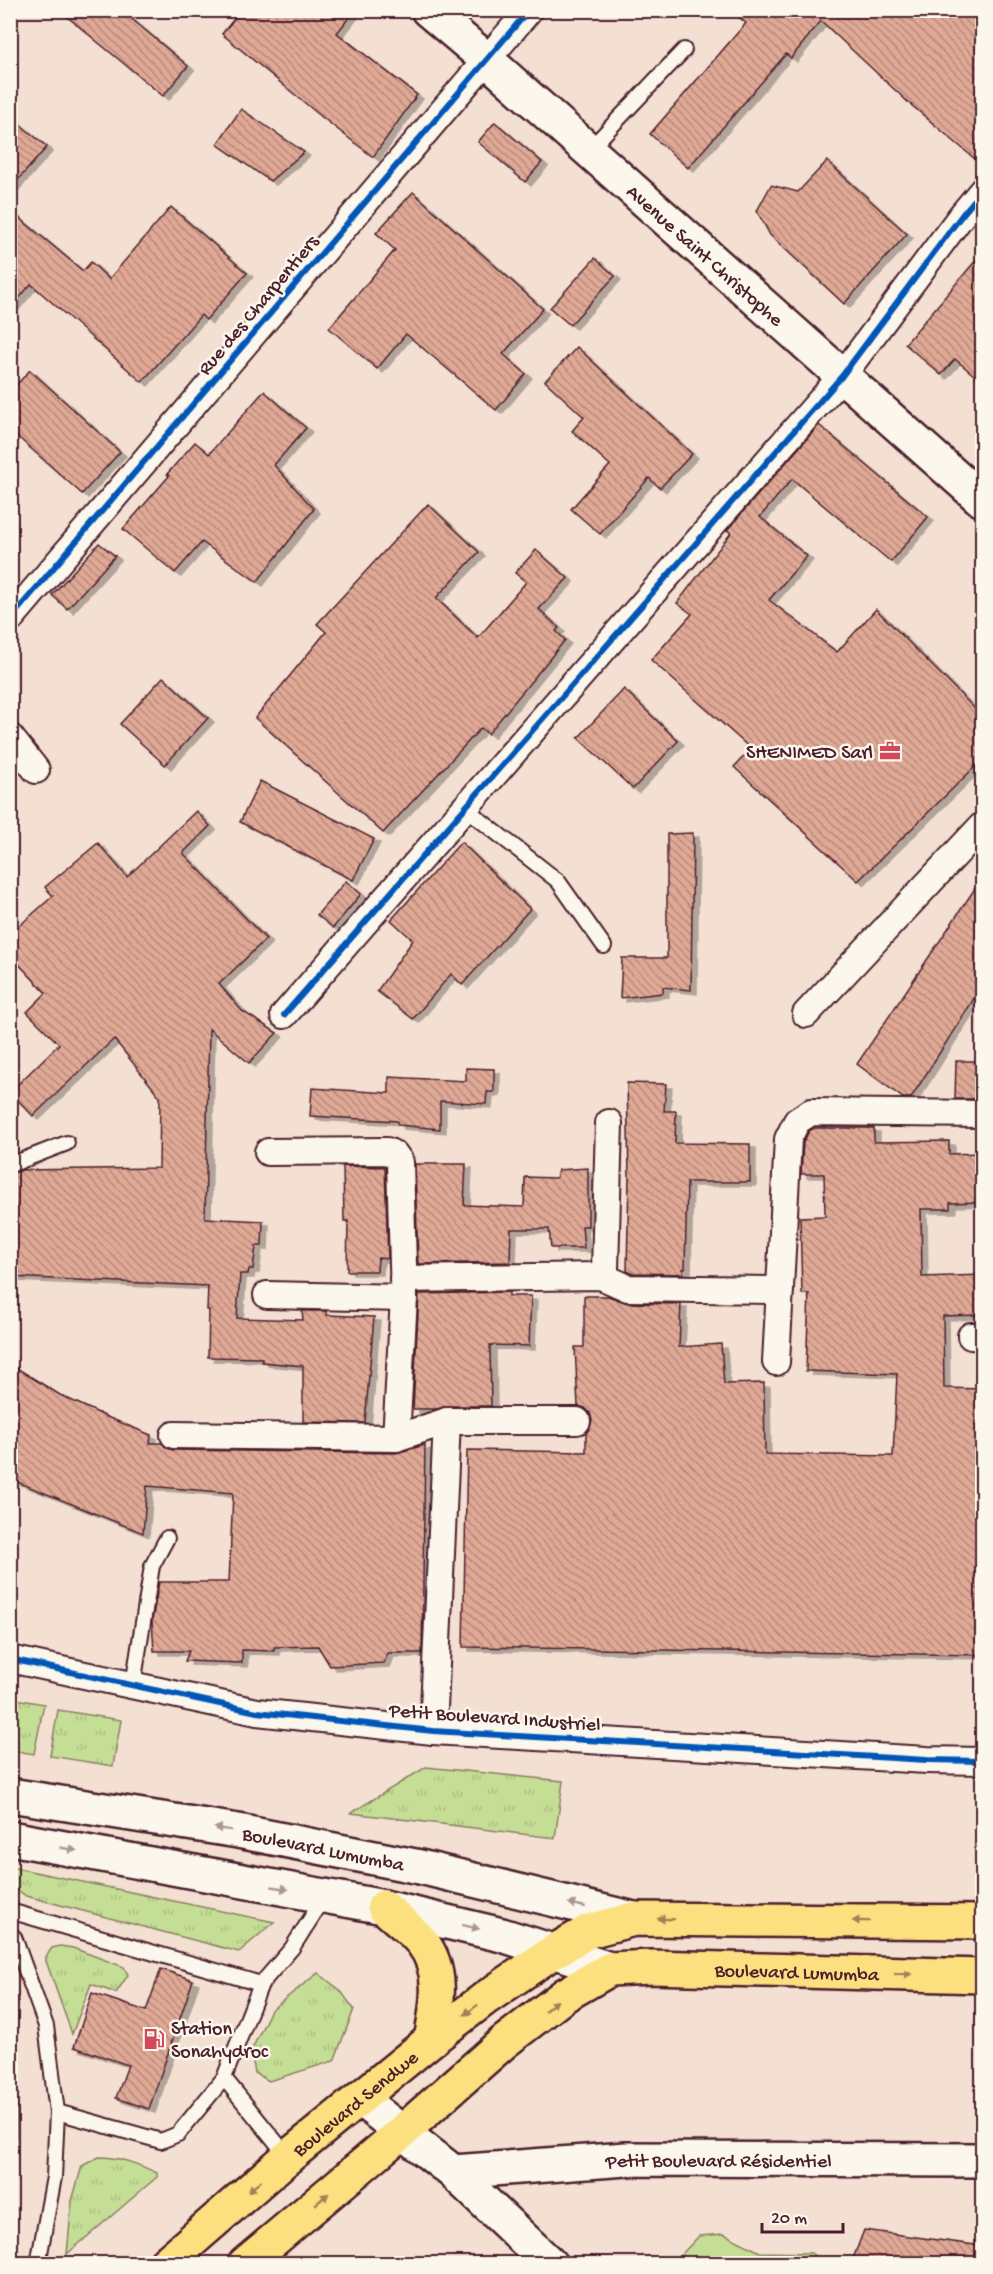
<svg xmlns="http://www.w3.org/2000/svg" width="993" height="2274" font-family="'Gochi Hand',sans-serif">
<defs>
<pattern id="grass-tufts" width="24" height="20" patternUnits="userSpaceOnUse" patternTransform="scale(1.5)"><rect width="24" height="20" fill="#c5de95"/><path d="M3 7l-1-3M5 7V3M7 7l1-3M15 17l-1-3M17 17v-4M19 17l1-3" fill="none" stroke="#abbe81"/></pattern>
<pattern id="building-back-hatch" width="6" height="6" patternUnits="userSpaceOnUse" patternTransform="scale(1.5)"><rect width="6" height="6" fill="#e0a996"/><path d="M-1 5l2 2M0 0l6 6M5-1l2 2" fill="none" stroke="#b8897b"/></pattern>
<filter id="shadow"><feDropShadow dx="6" dy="4" stdDeviation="0" flood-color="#0004"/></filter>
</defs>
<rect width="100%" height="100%" fill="#f3e0d2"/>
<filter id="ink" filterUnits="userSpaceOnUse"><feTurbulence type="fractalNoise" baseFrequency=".0167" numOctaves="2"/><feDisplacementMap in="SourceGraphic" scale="12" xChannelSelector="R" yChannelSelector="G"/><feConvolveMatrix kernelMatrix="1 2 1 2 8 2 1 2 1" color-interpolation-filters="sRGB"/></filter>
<g filter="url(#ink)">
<g fill="url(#grass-tufts)" stroke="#887e60" stroke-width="1.5">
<path d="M 10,1698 L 44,1704 L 34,1754 L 11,1750 Z"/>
<path d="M 58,1710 L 121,1720 L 113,1766 L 50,1756 Z"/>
<path d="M 426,1767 L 563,1781 L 555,1838 L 351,1813 Z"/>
<path d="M 11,1867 L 274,1922 L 239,1952 L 26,1896 L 11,1885 Z"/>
<path d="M 60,1946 L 73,1948 L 124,1967 L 128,1975 L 116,1993 L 91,1984 L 72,2034 L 45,1958 L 52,1948 Z"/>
<path d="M 318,1973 L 340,1990 L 354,2009 L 334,2061 L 269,2081 L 255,2073 L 251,2051 L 271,2010 Z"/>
<path d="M 11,2078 L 17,2111 L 15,2156 L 11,2181 Z"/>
<path d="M 99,2157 C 120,2157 138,2164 157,2173 L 157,2177 L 67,2254 L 72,2201 L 82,2166 Z"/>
</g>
<path fill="#c5de95" stroke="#887e60" stroke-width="1.5" d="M 724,2234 L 760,2252 L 811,2253 L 823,2263 L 677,2263 L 678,2258 L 699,2236 Z"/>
<g fill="url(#building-back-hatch)" stroke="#4a1f2b" stroke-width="1.5" filter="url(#shadow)">
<path d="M 59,10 L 121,10 L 188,66 L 163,96 Z"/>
<path d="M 241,10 L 355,10 L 337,33 L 417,95 L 373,157 L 323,118 L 222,34 Z"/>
<path d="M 730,10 L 982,10 L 982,165 L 910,104 L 821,21 L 791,58 L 786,54 L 688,168 L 650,134 L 746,23 Z"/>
<path d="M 241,109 L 304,152 L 270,181 L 217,144 Z"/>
<path d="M 10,116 L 47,147 L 10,189 Z"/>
<path d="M 495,122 L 542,162 L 525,182 L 478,142 Z"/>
<path d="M 827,161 L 907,234 L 844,304 L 770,235 L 757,211 L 771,185 L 798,192 Z"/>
<path d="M 413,192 L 543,309 L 503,354 L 526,374 L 496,410 L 406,334 L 377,369 L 329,328 L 395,250 L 376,233 Z"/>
<path d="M 171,207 L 247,273 L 206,320 L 201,315 L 142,382 L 31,284 L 10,309 L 10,210 L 83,271 L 91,262 L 109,279 Z"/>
<path d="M 982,253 L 982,382 L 955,359 L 941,375 L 905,344 Z"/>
<path d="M 595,258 L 615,276 L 570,325 L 550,308 Z"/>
<path d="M 577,347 L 692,454 L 660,488 L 649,478 L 600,534 L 571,509 L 610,465 L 572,431 L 584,417 L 545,381 Z"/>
<path d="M 30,370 L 120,452 L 82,494 L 10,430 L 10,392 Z"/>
<path d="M 264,391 L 306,428 L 274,465 L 314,509 L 257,582 L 202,542 L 175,573 L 123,529 L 169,476 L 167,474 L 195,442 L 209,454 Z"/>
<path d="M 819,425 L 928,517 L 891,562 L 792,479 L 760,517 L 807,556 L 769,600 L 837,652 L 876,609 L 982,716 L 982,760 L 858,881 L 734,767 L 751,749 L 651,660 L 692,614 L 677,603 L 731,533 L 727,530 Z"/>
<path d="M 428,504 L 479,552 L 436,598 L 478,638 L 526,582 L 515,573 L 536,550 L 568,578 L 539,609 L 559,628 L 556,631 L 565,640 L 488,734 L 481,728 L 383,833 L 255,718 L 326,632 L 317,624 Z"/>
<path d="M 99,543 L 115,556 L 67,609 L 52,595 Z"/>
<path d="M 163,677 L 208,718 L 165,765 L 120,724 Z"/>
<path d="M 624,689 L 678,741 L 633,789 L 578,738 Z"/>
<path d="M 260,781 L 374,839 L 353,880 L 240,822 Z"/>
<path d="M 196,811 L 210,826 L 183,853 L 266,939 L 219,984 L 242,1011 L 277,1033 L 249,1063 L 209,1029 L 205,1218 L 263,1221 L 262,1246 L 256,1246 L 253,1269 L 249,1269 L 248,1274 L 240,1274 L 237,1318 L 303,1320 L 302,1311 L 326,1311 L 327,1315 L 374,1317 L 365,1423 L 303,1422 L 303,1366 L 262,1362 L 262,1358 L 208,1357 L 209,1310 L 207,1310 L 208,1286 L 10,1277 L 10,1174 L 22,1170 L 159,1168 L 160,1097 L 114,1039 L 33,1116 L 10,1092 L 59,1044 L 27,1012 L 46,993 L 10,955 L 10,934 L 53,896 L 45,887 L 98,843 L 127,877 Z"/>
<path d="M 693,833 L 691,990 L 663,987 L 663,993 L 620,998 L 622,958 L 667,958 L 667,834 Z"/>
<path d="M 461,842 L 530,909 L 462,985 L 451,974 L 413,1019 L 377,991 L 413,940 L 391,920 Z"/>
<path d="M 982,878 L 982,986 L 911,1098 L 903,1098 L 857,1064 Z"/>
<path d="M 346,881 L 361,894 L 333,928 L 317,915 Z"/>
<path d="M 956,1061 L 982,1061 L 982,1099 L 955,1099 Z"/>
<path d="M 466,1068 L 494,1069 L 494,1092 L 487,1092 L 486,1104 L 440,1101 L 440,1129 L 398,1125 L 397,1121 L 310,1116 L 312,1088 L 389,1093 L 389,1077 L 466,1081 Z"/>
<path d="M 627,1083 L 666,1084 L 664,1111 L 676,1111 L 675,1143 L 750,1144 L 750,1182 L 687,1182 L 685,1269 L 683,1269 L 683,1274 L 631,1273 L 627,1271 L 629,1176 Z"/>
<path d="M 814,1128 L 874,1128 L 874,1142 L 949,1141 L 949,1154 L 982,1153 L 982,1202 L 950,1203 L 950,1209 L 921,1209 L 922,1277 L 982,1275 L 982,1315 L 943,1316 L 944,1388 L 982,1389 L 982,1655 L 463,1647 L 467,1450 L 586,1452 L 586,1433 L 590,1428 L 592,1420 L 590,1413 L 585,1408 L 578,1406 L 575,1347 L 584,1347 L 584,1296 L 608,1296 L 628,1303 L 681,1304 L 679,1347 L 721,1344 L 724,1384 L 764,1383 L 765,1454 L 893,1456 L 897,1374 L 806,1371 L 809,1294 L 802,1294 L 800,1217 L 825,1216 L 824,1174 L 801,1174 L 803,1143 L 809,1131 Z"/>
<path d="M 415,1164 L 466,1164 L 464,1205 L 524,1207 L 525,1177 L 556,1178 L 558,1170 L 588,1168 L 588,1226 L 582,1226 L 584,1248 L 551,1248 L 549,1229 L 511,1229 L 510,1262 L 418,1264 Z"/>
<path d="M 343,1166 L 385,1167 L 388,1259 L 378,1258 L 377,1271 L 347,1271 L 348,1221 L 344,1221 Z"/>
<path d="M 509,1292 L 509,1296 L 531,1296 L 529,1346 L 490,1345 L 491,1406 L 447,1406 L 437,1409 L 413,1409 L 419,1294 Z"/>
<path d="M 10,1364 L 60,1395 L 107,1417 L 151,1435 L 150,1443 L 162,1443 L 167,1448 L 173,1450 L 396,1453 L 425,1445 L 422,1653 L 388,1653 L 384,1663 L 330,1666 L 318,1646 L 274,1647 L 274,1651 L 242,1650 L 242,1663 L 185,1661 L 189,1651 L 154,1651 L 152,1621 L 159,1582 L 229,1582 L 233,1493 L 147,1486 L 143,1533 L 10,1479 Z"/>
<path d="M 161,1969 L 193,1980 L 149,2109 L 116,2098 L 128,2065 L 74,2047 L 92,1993 L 146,2011 Z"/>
<path d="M 864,2230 L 982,2246 L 982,2264 L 851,2264 Z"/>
</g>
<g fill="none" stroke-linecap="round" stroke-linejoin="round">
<defs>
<g id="service">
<path d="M 589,150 L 684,50"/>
<path d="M 465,808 L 558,881 L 604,946"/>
<path d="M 10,1165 L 67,1143"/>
<path d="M 133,1685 L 152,1566 L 167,1538"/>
<path d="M 10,1911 L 261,1984"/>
<path d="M 10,1934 L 14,1937 L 46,2026 L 57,2112 L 54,2177 L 38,2264"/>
<path d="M 224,2078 L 288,2157"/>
<path d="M 57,2112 L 161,2141 L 178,2134 L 224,2078 L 261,1984 L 292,1948 L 324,1898"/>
</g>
<g id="minor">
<path d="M 10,619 L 529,10"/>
<path d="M 10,737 L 36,770"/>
<path d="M 806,1014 L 982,826"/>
<path d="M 284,1015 L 842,376 L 962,215 L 982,191"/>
<path d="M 268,1152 L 387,1151 L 395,1155 L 400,1162 L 404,1298 L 396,1438"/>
<path d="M 601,1276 L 605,1269 L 609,1123"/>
<path d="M 403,1279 L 601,1276 L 628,1288 L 780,1290"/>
<path d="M 267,1295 L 404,1298"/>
<path d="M 971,1336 L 982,1337"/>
<path d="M 776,1362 L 788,1139 L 797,1121 L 811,1112 L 982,1114"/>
<path d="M 174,1435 L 396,1438 L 447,1421 L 577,1421"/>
<path d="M 10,1659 L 257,1712 L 433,1731 L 927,1760 L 982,1761"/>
<path d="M 433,1731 L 447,1421"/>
</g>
<g id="tertiary">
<path id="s1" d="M 428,10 L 486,59 L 982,500"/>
<path id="s2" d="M 453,2172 L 626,2159 L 982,2160"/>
</g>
<g id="secondary">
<path id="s3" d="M 10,1795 L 238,1831 L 420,1867 L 634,1919"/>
<path d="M 10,1838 L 384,1907 L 502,1935 L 610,1969"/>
<path d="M 360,2099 L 453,2172 L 550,2264"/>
</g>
<g id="trunk">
<path d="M 384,1907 C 396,1918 411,1929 422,1942 C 445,1971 437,2007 431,2040"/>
<path id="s4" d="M 165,2264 L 288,2157 L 431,2040 L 487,1997 L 553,1952 L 589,1931 L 634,1919 L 982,1922"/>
<path id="s5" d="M 245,2264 L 402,2132 L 504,2042 L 565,1995 L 610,1969 L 651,1967 L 982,1976"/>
</g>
</defs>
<use href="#service" stroke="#4a1f2b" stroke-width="18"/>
<use href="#minor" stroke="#4a1f2b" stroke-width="30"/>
<use href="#tertiary" stroke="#4a1f2b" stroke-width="38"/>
<use href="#secondary" stroke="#4a1f2b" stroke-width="38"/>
<use href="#trunk" stroke="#4a1f2b" stroke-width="38"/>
<use href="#service" stroke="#fbf7ec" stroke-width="14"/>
<use href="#minor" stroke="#fbf7ec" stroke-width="26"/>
<use href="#tertiary" stroke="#fbf7ec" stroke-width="33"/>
<use href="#secondary" stroke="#fbf7ec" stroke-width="33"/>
<use href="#trunk" stroke="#fce080" stroke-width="33"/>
<defs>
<g id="cycleway">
<path d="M 10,619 L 529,10"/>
<path d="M 284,1015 L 842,376 L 962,215 L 982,191"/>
<path d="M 10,1659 L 257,1712 L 433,1731 L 927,1760 L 982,1761"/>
</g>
</defs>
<use href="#cycleway" stroke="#fbf7ec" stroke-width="10"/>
<use href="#cycleway" stroke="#0057b8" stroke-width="6"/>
</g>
<defs><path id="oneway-solid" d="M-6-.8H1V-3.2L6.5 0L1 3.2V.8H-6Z" transform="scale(1.5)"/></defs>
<g fill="#ab9695">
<use href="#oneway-solid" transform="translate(223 1829) rotate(-171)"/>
<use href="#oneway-solid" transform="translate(68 1849) rotate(10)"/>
<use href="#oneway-solid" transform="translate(280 1888) rotate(10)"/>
<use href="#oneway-solid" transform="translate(577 1905) rotate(-167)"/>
<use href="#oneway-solid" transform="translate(471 1927) rotate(14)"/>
</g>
<g fill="#a38056">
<use href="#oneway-solid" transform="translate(666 1919) rotate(-179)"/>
<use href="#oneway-solid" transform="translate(861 1921) rotate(-179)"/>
<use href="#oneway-solid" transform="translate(903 1974) rotate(2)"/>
<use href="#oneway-solid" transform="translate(551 2006) rotate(-38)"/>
<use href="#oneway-solid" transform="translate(471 2010) rotate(143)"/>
<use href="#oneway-solid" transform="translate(255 2186) rotate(139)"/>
<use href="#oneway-solid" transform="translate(322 2199) rotate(-40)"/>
</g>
</g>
<defs>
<symbol id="office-bare" viewBox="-9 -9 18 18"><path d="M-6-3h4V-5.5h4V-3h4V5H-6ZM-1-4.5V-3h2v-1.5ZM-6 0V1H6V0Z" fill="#d1495b" stroke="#fbf7ec" stroke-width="2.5" paint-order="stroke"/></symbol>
<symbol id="fuel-bare" viewBox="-9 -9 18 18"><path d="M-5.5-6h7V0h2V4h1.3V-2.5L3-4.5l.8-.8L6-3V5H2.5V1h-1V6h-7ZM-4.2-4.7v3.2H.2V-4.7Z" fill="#d1495b" stroke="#fbf7ec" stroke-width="2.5" paint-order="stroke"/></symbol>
</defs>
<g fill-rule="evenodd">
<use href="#office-bare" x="875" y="736" width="30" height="30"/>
<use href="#fuel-bare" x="139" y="2024" width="30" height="30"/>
</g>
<g text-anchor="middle" stroke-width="5" stroke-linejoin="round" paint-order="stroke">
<g font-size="20" fill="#4a1f2b" stroke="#fbf7ec">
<text dy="7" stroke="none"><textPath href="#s1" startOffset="370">Avenue Saint Christophe</textPath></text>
<text transform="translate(257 304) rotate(-50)" y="7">Rue des Charpentiers</text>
<text transform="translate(495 1716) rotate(4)" y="7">Petit Boulevard Industriel</text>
<text dy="7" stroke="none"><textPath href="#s3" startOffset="318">Boulevard Lumumba</textPath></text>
<text dy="7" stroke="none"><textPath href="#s5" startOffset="657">Boulevard Lumumba</textPath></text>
<text dy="7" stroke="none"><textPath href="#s4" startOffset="249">Boulevard Sendwe</textPath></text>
<text dy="7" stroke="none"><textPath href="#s2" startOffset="266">Petit Boulevard Résidentiel</textPath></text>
</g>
<g font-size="20" fill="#4a1f2b" stroke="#fbf7ec" text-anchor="end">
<text x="873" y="758">SHENIMED Sarl</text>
<text x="171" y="2034" text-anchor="start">Station<tspan x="171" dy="23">Sonahydroc</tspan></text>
</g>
</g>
<rect width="993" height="2274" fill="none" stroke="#fbf7ec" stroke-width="36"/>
<rect x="18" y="18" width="957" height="2238" fill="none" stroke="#4a1f2b" stroke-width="2" filter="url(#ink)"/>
<path d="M762 2223v9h81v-9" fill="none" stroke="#4a1f2b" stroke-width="3"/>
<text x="771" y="2223" font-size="18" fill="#4a1f2b" stroke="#fbf7ec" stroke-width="4.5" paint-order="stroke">20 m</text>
</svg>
